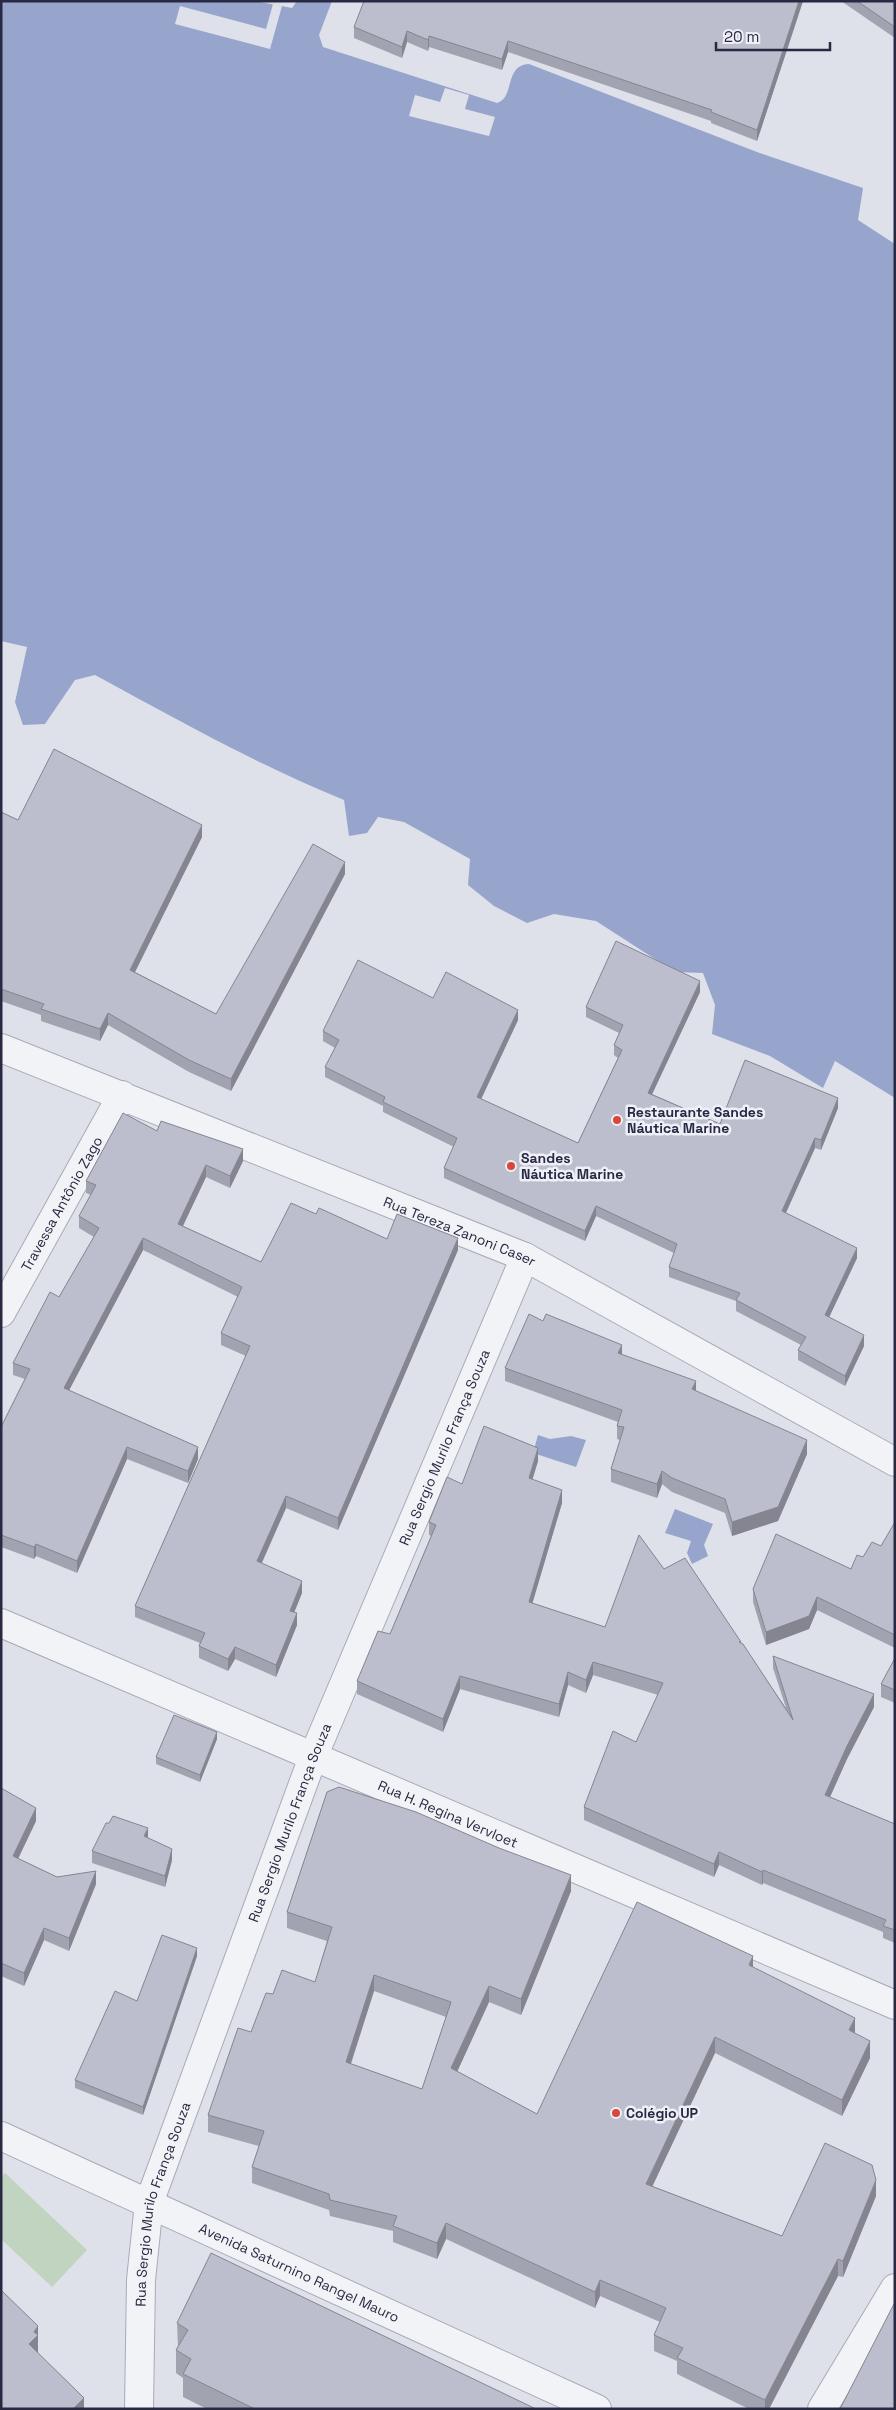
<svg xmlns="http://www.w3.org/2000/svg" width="896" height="2410" font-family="'Space Grotesk',sans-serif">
<rect width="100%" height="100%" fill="#dfe1ea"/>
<path fill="#c0d4c0" d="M 5,2173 L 87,2250 L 52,2287 L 1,2239 L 1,2177 Z"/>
<g fill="#97a5cc">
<path d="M 1,1 L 255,1 L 292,8 L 297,1 L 332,1 L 319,35 L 323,47 L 497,103 C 515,98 504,65 529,64 L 757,152 L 863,188 L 858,220 L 895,244 L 895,1098 L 835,1061 L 823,1088 L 770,1056 L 712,1034 L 715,1005 L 703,973 L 675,972 L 596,921 L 554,914 L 527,923 L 494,906 L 468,885 L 470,859 L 404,822 L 378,817 L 367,833 L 349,836 L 344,800 C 258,765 176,719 95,675 L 75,680 L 45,724 L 23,725 L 15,702 L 27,647 L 1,641 Z"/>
<path d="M 538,1435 L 550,1439 L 571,1436 L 586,1440 L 576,1467 L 533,1453 Z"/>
<path d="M 675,1509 L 713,1524 L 704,1545 L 708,1556 L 692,1564 L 687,1553 L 691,1541 L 665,1533 Z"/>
</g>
<g fill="#dfe1ea">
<path d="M 273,4 L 282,6 L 270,49 L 175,24 L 180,6 L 266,29 Z"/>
<path d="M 445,88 L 469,95 L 465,109 L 495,117 L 489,136 L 409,116 L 415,95 L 440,102 Z"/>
</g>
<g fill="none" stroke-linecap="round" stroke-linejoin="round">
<defs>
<g id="street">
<path id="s1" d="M 1,1048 L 525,1257 L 895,1462"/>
<path id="s2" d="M 1,1313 L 122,1095"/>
<path id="s3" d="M 1,1623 L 895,2005"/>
<path id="s4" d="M 1,2136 L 597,2409"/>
<path id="s5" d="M 139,2409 L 141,2280 L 149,2203 L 313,1757 L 525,1257"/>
<path d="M 822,2409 L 895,2288"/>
</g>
</defs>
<use href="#street" stroke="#a8aab8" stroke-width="30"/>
<use href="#street" stroke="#f2f3f7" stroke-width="28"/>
</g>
<g fill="#a2a3b0" fill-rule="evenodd">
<path d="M 803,1 L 757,141 L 711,123 L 711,121 L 508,52 L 502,70 L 429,47 L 428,51 L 407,42 L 402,58 L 354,38 L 354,27 Z"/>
<path d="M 841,1 L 895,1 L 895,38 Z"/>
<path d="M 1,812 L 18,820 L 202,837 L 135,972 L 216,1014 L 345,874 L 231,1091 L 189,1072 L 108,1025 L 100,1041 L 41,1021 L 41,1015 L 1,1001 Z"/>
<path d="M 700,992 L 652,1094 L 720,1124 L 838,1108 L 821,1150 L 815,1148 L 786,1213 L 857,1258 L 829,1317 L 864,1346 L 845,1386 L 798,1360 L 798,1350 L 801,1345 L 736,1311 L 736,1301 L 669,1277 L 669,1267 L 674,1253 L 596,1216 L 585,1241 L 444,1178 L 444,1168 L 454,1147 L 383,1112 L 383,1106 L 325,1077 L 325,1067 L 335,1048 L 323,1041 L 323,1031 L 433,998 L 518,1020 L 481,1099 L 578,1143 L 618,1058 L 614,1055 L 614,1045 L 619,1033 L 586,1017 L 586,1007 Z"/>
<path d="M 157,1131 L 243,1161 L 230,1188 L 206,1177 L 183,1226 L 261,1262 L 316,1214 L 387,1239 L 458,1250 L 338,1530 L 286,1508 L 262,1563 L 302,1593 L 294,1612 L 297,1625 L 276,1677 L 235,1659 L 228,1671 L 199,1658 L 199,1646 L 200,1643 L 135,1617 L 135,1606 L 246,1356 L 221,1345 L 221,1333 L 238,1297 L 143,1250 L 69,1390 L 198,1459 L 188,1483 L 127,1459 L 77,1573 L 36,1556 L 34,1559 L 1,1547 L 1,1427 L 25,1379 L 13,1375 L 13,1363 L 59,1297 L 94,1237 L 79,1228 L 79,1216 L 91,1195 L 86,1193 L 86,1181 Z"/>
<path d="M 543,1321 L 622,1355 L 696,1391 L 807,1454 L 778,1521 L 732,1536 L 725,1513 L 672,1492 L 662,1484 L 657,1498 L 611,1482 L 611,1469 L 620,1440 L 617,1439 L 617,1426 L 618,1422 L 505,1381 L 505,1368 Z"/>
<path d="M 538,1461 L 532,1479 L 562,1503 L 532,1603 L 605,1627 L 664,1569 L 741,1643 L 786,1708 L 773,1668 L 773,1656 L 874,1707 L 847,1759 L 830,1797 L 895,1824 L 895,1943 L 883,1938 L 883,1932 L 763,1883 L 762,1885 L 719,1865 L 714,1877 L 584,1820 L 584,1807 L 636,1742 L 658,1695 L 593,1675 L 586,1693 L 568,1685 L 559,1717 L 460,1689 L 443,1732 L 357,1694 L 357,1681 L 390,1634 L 431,1536 L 429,1535 L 429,1522 L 462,1484 Z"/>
<path d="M 895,1522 L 895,1648 L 817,1610 L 809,1629 L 766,1645 L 753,1602 L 753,1589 L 851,1569 L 863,1557 L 881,1546 Z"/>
<path d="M 895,1658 L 895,1703 L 881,1697 L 881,1684 Z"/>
<path d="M 217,1739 L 200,1782 L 156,1764 L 156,1757 Z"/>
<path d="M 1,1788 L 36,1821 L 18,1859 L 57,1877 L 96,1884 L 69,1951 L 44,1940 L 24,1986 L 1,1976 Z"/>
<path d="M 109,1823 L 148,1838 L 172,1860 L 165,1887 L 92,1863 L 92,1851 Z"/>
<path d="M 571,1891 L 521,2015 L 489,2002 L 457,2072 L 537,2114 L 753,1967 L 855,2034 L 870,2058 L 842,2116 L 715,2053 L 652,2186 L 782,2236 L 876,2196 L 843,2277 L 838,2276 L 769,2409 L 749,2409 L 677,2374 L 677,2361 L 654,2351 L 654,2335 L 660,2322 L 600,2296 L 595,2308 L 446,2239 L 437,2259 L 393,2242 L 393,2231 L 330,2216 L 329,2210 L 252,2183 L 252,2167 L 259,2146 L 208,2132 L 208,2115 L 251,2032 L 273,1994 L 315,1982 L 327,1941 L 287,1928 L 287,1912 ZM 374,1991 L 446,2017 L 422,2089 L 351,2064 Z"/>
<path d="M 197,1956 L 143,2115 L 75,2088 L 75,2080 L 137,2001 Z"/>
<path d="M 177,2323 L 536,2409 L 207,2409 L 183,2397 L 183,2378 L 176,2373 L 176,2350 L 178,2347 Z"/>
</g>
<g fill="#848590">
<path d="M 799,1 L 803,1 L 757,141 L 757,130 Z"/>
<path d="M 407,31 L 407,42 L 402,58 L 402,47 Z"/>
<path d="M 429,36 L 429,47 L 428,51 L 428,40 Z"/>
<path d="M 508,41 L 508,52 L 502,70 L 502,59 Z"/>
<path d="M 202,825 L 202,837 L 130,982 L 130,970 Z"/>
<path d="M 345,862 L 345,874 L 231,1091 L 231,1079 Z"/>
<path d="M 700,981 L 700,992 L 648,1103 L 648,1093 Z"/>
<path d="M 518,1010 L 518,1020 L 477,1108 L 477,1097 Z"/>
<path d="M 108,1013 L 108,1025 L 100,1041 L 100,1029 Z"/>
<path d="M 838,1098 L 838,1108 L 821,1150 L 821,1140 Z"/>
<path d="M 815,1138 L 815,1148 L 782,1221 L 782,1211 Z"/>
<path d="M 243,1149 L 243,1161 L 230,1188 L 230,1176 Z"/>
<path d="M 206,1165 L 206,1177 L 178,1236 L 178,1224 Z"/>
<path d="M 596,1206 L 596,1216 L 585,1241 L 585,1231 Z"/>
<path d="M 143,1238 L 143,1250 L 64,1400 L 64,1388 Z"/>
<path d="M 458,1238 L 458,1250 L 338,1530 L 338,1518 Z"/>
<path d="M 857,1248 L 857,1258 L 825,1326 L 825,1315 Z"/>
<path d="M 864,1335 L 864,1346 L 845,1386 L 845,1376 Z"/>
<path d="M 622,1345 L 622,1358 L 618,1353 Z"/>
<path d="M 696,1381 L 696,1394 L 692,1389 Z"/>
<path d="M 807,1440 L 807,1454 L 778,1521 L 732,1536 L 732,1522 Z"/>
<path d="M 127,1447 L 127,1459 L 77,1573 L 77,1561 Z"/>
<path d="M 198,1447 L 198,1459 L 188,1483 L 188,1471 Z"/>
<path d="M 538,1448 L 538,1461 L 529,1491 L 529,1478 Z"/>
<path d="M 662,1471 L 662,1484 L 657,1498 L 657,1484 Z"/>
<path d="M 562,1490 L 562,1503 L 529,1615 L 529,1602 Z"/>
<path d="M 286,1496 L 286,1508 L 257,1573 L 257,1561 Z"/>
<path d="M 36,1544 L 36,1556 L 34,1559 L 34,1547 Z"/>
<path d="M 302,1581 L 302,1593 L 290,1623 L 290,1611 Z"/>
<path d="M 817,1597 L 817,1610 L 809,1629 L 766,1645 L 766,1632 Z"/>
<path d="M 297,1613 L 297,1625 L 276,1677 L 276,1665 Z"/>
<path d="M 235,1647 L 235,1659 L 228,1671 L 228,1659 Z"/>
<path d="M 593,1662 L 593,1675 L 586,1693 L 586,1680 Z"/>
<path d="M 568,1672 L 568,1685 L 559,1717 L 559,1704 Z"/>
<path d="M 460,1676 L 460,1689 L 443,1732 L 443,1719 Z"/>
<path d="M 874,1694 L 874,1707 L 847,1759 L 825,1808 L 825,1795 L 847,1746 Z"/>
<path d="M 217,1732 L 217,1739 L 200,1782 L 200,1775 Z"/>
<path d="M 36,1808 L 36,1821 L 13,1869 L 13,1856 Z"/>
<path d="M 148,1828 L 148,1839 L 144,1836 Z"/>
<path d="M 172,1849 L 172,1860 L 165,1887 L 165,1876 Z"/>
<path d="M 719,1852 L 719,1865 L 714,1877 L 714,1864 Z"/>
<path d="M 763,1870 L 763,1883 L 762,1885 L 762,1872 Z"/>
<path d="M 96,1871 L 96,1884 L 69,1951 L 69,1938 Z"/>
<path d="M 571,1875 L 571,1891 L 521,2015 L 521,1999 Z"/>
<path d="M 44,1928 L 44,1940 L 24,1986 L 24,1973 Z"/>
<path d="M 197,1948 L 197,1956 L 143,2115 L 143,2107 Z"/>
<path d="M 753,1956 L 753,1972 L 749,1965 Z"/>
<path d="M 374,1975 L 374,1991 L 346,2078 L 346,2062 Z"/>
<path d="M 489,1986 L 489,2002 L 451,2085 L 451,2068 Z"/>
<path d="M 855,2018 L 855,2034 L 849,2030 Z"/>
<path d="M 715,2037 L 715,2053 L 646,2200 L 646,2184 Z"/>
<path d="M 870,2041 L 870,2058 L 842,2116 L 842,2100 Z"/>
<path d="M 876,2180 L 876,2196 L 843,2277 L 843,2261 Z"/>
<path d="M 446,2223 L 446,2239 L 437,2259 L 437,2243 Z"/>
<path d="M 838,2259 L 838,2276 L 769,2409 L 765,2409 L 765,2400 Z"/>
<path d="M 600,2280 L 600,2296 L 595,2308 L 595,2292 Z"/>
<path d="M 38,2326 L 38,2358 L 29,2344 L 34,2332 Z"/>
<path d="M 84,2398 L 84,2409 L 73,2409 Z"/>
</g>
<g fill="#bcbecd" stroke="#848590" fill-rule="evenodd">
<path d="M 364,1 L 799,1 L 757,130 L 711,112 L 712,110 L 508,41 L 502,59 L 429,36 L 428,40 L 407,31 L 402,47 L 354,27 Z"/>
<path d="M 857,1 L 895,1 L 895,27 Z"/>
<path d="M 54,749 L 202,825 L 130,970 L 216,1014 L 313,844 L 345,862 L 231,1079 L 189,1060 L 108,1013 L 100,1029 L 41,1009 L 44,1004 L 1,989 L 1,812 L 18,820 Z"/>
<path d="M 616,941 L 700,981 L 648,1093 L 720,1124 L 745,1060 L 838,1098 L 821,1140 L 815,1138 L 782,1211 L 857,1248 L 825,1315 L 864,1335 L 845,1376 L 798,1350 L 806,1337 L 736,1300 L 740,1293 L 669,1267 L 677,1244 L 596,1206 L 585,1231 L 444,1168 L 457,1138 L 383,1102 L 385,1097 L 325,1067 L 339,1040 L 323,1031 L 358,960 L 433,998 L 446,972 L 518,1010 L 477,1097 L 578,1143 L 622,1050 L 614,1045 L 623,1025 L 586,1007 Z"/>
<path d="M 123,1113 L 157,1131 L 161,1121 L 243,1149 L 230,1176 L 206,1165 L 178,1224 L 261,1262 L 291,1203 L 316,1214 L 319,1208 L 387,1239 L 397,1214 L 458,1238 L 338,1518 L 286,1496 L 257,1561 L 302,1581 L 290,1611 L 297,1613 L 276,1665 L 235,1647 L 228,1659 L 199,1646 L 205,1633 L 135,1606 L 250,1346 L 221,1333 L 242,1287 L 143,1238 L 64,1388 L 198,1447 L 188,1471 L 127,1447 L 77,1561 L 36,1544 L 34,1547 L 1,1535 L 1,1427 L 30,1369 L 13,1363 L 50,1292 L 59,1297 L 99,1228 L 79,1216 L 96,1185 L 86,1181 Z"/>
<path d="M 529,1314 L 543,1321 L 546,1314 L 622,1345 L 618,1353 L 696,1381 L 692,1389 L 807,1440 L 778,1507 L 732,1522 L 725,1499 L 672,1478 L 662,1471 L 657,1484 L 611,1469 L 624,1427 L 617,1426 L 622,1410 L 505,1368 Z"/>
<path d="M 484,1426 L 538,1448 L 529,1478 L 562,1490 L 529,1602 L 605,1627 L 639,1535 L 664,1569 L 685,1558 L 741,1642 L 739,1642 L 743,1644 L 793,1720 L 773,1656 L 874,1694 L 847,1746 L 825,1795 L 895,1824 L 895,1930 L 883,1926 L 886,1920 L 763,1870 L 762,1872 L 719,1852 L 714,1864 L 584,1807 L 613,1731 L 636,1742 L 663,1683 L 593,1662 L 586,1680 L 568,1672 L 559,1704 L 460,1676 L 443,1719 L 357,1681 L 378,1631 L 390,1634 L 436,1525 L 429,1522 L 447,1477 L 462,1484 Z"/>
<path d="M 895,1522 L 895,1635 L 817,1597 L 809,1616 L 766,1632 L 753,1589 L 776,1534 L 851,1569 L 857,1555 L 863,1557 L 872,1542 L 881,1546 Z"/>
<path d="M 895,1658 L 895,1690 L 881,1684 Z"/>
<path d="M 174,1715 L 217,1732 L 200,1775 L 156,1757 Z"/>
<path d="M 339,1787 L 416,1812 L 499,1848 L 571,1875 L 521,1999 L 489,1986 L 451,2068 L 537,2114 L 637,1902 L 753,1956 L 749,1965 L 855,2018 L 849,2030 L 870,2041 L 842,2100 L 715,2037 L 646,2184 L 782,2236 L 825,2143 L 872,2165 L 876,2180 L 843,2261 L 838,2259 L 765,2400 L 677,2358 L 683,2348 L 654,2335 L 666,2308 L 600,2280 L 595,2292 L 446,2223 L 437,2243 L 393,2226 L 397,2216 L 330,2200 L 329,2194 L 252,2167 L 264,2131 L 208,2115 L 238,2028 L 251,2032 L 266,1993 L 273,1994 L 282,1970 L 315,1982 L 332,1927 L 287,1912 L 327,1792 ZM 374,1975 L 451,2002 L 422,2089 L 346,2062 Z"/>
<path d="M 1,1788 L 36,1808 L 13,1856 L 57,1877 L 96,1871 L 69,1938 L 44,1928 L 24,1973 L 1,1963 Z"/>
<path d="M 113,1816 L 148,1828 L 144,1836 L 172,1849 L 165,1876 L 92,1851 L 106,1823 L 109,1823 Z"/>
<path d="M 162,1935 L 197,1948 L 143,2107 L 75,2080 L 115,1991 L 137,2001 Z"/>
<path d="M 211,2253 L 536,2409 L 255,2409 L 183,2374 L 191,2359 L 176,2350 L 188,2330 L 177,2323 Z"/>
<path d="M 1,2290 L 38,2326 L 34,2332 L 38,2335 L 29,2344 L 84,2398 L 73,2409 L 1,2409 Z"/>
<path d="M 895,2302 L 895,2409 L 840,2409 Z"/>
</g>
<g fill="#d8473b" stroke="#eff0f7" stroke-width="2">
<circle cx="617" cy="1120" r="5"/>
<circle cx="511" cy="1166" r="5"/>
<circle cx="616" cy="2113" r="5"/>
</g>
<g text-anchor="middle" stroke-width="5" stroke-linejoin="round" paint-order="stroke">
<g font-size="14" font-weight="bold" fill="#272a42" stroke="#eff0f7" text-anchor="start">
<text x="627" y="1117">Restaurante Sandes<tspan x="627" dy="16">Náutica Marine</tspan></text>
<text x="521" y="1163">Sandes<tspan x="521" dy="16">Náutica Marine</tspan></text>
<text x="626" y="2118">Colégio UP</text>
</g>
<g font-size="14" fill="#272a42" stroke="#eff0f7">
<text dy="5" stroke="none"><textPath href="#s2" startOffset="125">Travessa Antônio Zago</textPath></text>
<text dy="5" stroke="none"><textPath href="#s1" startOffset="494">Rua Tereza Zanoni Caser</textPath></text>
<text dy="5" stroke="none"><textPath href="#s5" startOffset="1018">Rua Sergio Murilo França Souza</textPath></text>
<text dy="5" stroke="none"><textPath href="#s3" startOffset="486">Rua H. Regina Vervloet</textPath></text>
<text dy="5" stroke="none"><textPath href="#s5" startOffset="612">Rua Sergio Murilo França Souza</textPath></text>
<text dy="5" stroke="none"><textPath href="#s5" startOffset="208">Rua Sergio Murilo França Souza</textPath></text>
<text dy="5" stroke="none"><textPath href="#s4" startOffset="328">Avenida Saturnino Rangel Mauro</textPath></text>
</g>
</g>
<rect width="896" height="2410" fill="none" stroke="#272a42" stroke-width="5"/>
<path d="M716 42v8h114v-8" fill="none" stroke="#272a42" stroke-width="2.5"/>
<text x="724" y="42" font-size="15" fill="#272a42" stroke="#eff0f7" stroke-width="4" paint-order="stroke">20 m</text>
</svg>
